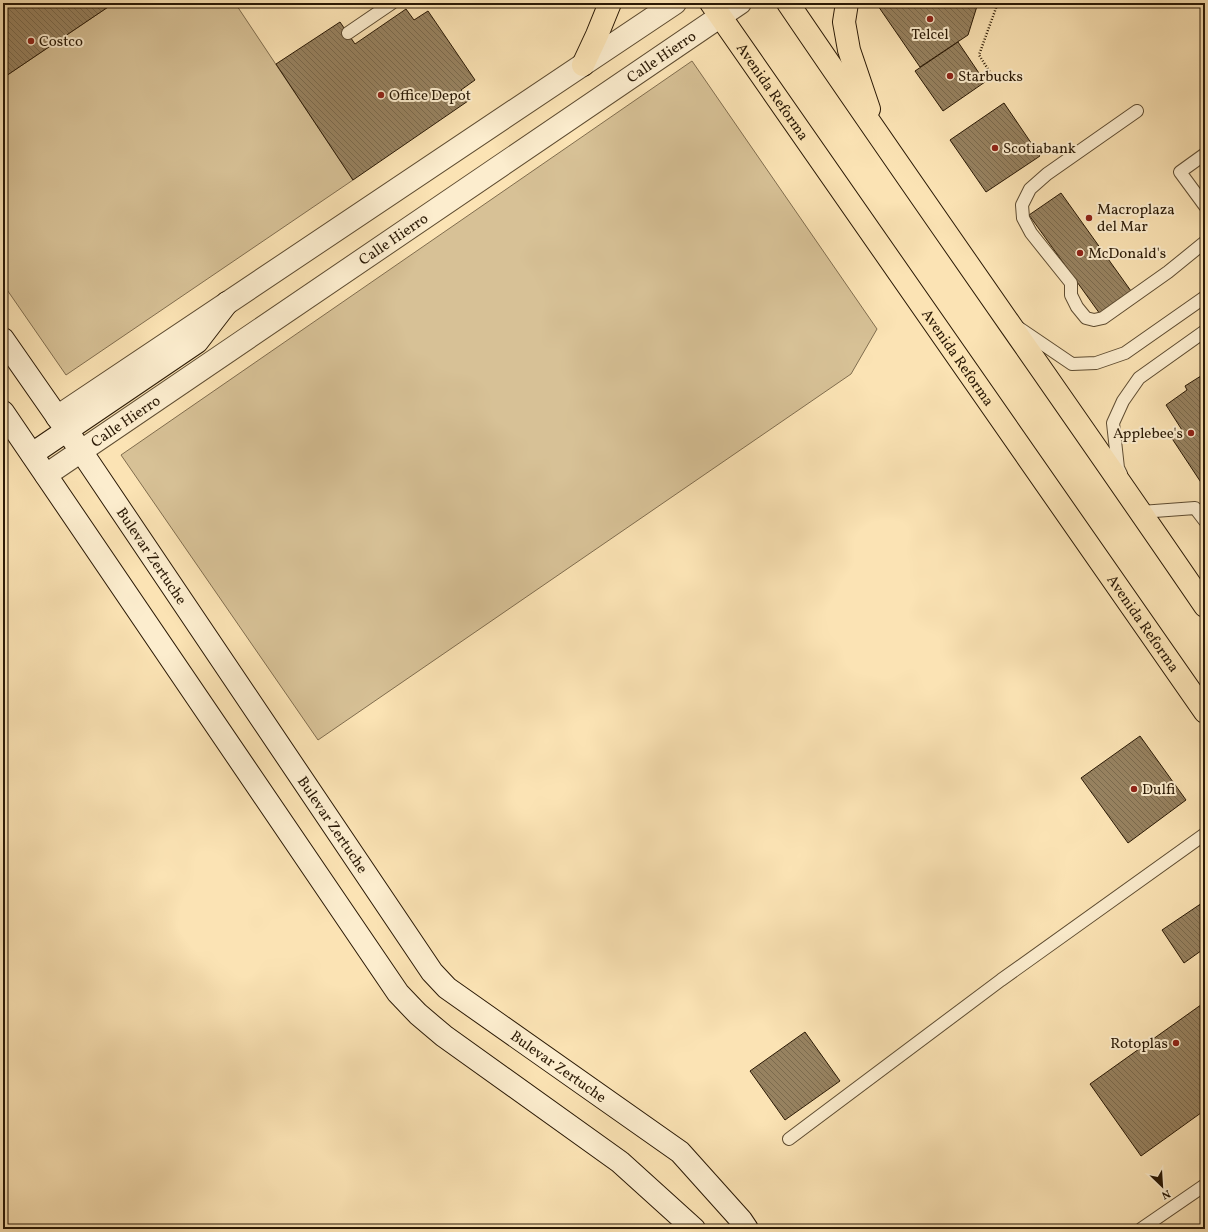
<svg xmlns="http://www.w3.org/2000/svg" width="1208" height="1232" font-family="Vollkorn,serif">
<defs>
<pattern id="building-back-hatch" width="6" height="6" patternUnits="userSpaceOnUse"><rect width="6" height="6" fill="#978260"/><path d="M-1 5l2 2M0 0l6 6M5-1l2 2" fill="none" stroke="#7b6a4d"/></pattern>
</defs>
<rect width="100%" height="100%" fill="#fbe3b4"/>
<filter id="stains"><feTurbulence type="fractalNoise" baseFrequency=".005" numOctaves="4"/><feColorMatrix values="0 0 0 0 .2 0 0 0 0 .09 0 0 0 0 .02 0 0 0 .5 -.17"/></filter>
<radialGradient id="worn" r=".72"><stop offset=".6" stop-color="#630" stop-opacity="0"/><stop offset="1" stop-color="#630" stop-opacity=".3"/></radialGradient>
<g fill="#d7c196" stroke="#806d4e">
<path d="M 114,3 L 235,3 L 353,180 L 66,375 L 3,284 L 3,78 Z"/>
<path d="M 692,61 L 877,329 L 851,374 L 318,740 L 121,455 Z"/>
</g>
<g fill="url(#building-back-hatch)" stroke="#2a1905">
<path d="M 3,3 L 114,3 L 3,78 Z"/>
<path d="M 876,3 L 978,3 L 968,35 L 920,67 Z"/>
<path d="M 406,9 L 414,20 L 428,11 L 475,80 L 461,90 L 468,101 L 353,180 L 276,64 L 340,22 L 355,44 Z"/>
<path d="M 958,42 L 985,82 L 943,111 L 915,71 Z"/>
<path d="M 1004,103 L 1040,156 L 986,192 L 950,140 Z"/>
<path d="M 1061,193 L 1131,291 L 1100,314 L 1029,215 Z"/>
<path d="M 1204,374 L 1205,376 L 1205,486 L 1204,487 L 1171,437 L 1182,430 L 1166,405 L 1187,390 L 1185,386 Z"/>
<path d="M 1140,736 L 1186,800 L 1128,843 L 1081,778 Z"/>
<path d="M 1205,901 L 1205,948 L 1184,963 L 1162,930 Z"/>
<path d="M 1205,1002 L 1205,1110 L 1141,1156 L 1090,1084 Z"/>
<path d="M 805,1032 L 840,1081 L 785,1120 L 750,1071 Z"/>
</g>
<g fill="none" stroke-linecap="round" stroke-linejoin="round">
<defs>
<g id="lane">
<path d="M 348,33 L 392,3"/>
<path d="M 1137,111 L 1047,174 L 1030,189 L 1022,205 L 1023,218 L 1031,233 L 1071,283 L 1071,295 L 1077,307 L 1086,318 L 1094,320 L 1103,318 L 1168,272 L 1205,242"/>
<path d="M 1205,154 L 1180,172 L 1205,206"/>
<path d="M 1019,328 L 1072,364 L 1096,363 L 1125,353 L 1205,297"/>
<path d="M 1121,474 L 1118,468 L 1113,423 L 1123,401 L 1139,378 L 1205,331"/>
<path d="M 1139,510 L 1141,512 L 1195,508 L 1205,521"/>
<path d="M 789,1139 L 1001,980 L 1205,834"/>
<path d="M 1141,1229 L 1205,1185"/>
</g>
<g id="street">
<path d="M 57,417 L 675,3"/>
<path id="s1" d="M 46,475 L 740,3"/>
</g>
<g id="secondary">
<path id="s2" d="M 3,339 L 81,451 L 432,972 L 447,988 L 680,1152 L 741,1220 L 747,1229"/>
<path d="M 3,412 L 398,993 L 418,1014 L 444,1036 L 620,1162 L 694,1229"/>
<path d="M 32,454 L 197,342 L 227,303"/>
</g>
<g id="highway">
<path id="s3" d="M 711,3 L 1205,712"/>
<path d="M 788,3 C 925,205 1067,404 1205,606"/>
<path d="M 847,3 L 844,22 L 849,50 L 869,109"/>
<path d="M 583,65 L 597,35 L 610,3"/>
</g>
</defs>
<use href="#lane" stroke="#5e4c31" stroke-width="14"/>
<use href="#street" stroke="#5e4c31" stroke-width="24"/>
<use href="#secondary" stroke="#2a1905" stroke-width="24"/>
<use href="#highway" stroke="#2a1905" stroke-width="24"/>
<path stroke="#2a1905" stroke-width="2.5" stroke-dasharray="1 2" stroke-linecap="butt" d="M 992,3 L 996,8 L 979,55 L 993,77"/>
<use href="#lane" stroke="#fcedce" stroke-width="12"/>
<use href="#street" stroke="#fcedce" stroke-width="22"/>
<use href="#secondary" stroke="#fcedce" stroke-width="22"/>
<use href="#highway" stroke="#fbe3b4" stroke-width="22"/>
</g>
<g fill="#8f2418" stroke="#fcedce" stroke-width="1.5">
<circle cx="930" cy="19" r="4"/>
<circle cx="31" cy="41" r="4"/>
<circle cx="950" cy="76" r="4"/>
<circle cx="381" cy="95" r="4"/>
<circle cx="995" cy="148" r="4"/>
<circle cx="1089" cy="218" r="4"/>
<circle cx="1080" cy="253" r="4"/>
<circle cx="1191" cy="433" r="4"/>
<circle cx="1134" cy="789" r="4"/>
<circle cx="1176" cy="1043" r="4"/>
</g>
<g text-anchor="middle" stroke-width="4" stroke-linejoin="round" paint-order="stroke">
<g font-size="15" fill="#2a1905" stroke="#fcedce" text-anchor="start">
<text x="930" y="39" text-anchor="middle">Telcel</text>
<text x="39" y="46">Costco</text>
<text x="958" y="81">Starbucks</text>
<text x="389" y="100">Office Depot</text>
<text x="1003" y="153">Scotiabank</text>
<text x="1097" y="214">Macroplaza<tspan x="1097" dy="17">del Mar</tspan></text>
<text x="1088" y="258">McDonald's</text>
<text x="1183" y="438" text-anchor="end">Applebee's</text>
<text x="1142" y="794">Dulfi</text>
<text x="1168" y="1048" text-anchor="end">Rotoplas</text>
</g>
<g font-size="15" fill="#2a1905" stroke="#fcedce">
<text dy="5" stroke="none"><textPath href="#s1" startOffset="744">Calle Hierro</textPath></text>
<text dy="5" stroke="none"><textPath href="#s3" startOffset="108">Avenida Reforma</textPath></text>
<text dy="5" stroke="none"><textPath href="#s1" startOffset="420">Calle Hierro</textPath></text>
<text dy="5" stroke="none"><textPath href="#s3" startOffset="432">Avenida Reforma</textPath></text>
<text dy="5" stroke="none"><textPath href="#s1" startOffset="96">Calle Hierro</textPath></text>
<text dy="5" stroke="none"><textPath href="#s2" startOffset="263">Bulevar Zertuche</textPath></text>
<text dy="5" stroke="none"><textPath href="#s3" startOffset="756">Avenida Reforma</textPath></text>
<text dy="5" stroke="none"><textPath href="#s2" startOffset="587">Bulevar Zertuche</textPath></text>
<text dy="5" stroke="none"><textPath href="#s2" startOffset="923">Bulevar Zertuche</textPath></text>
</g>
</g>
<rect width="1208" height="1232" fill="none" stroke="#fbe3b4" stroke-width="16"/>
<rect x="4" y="4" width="1200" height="1224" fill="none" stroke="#2a1905" stroke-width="2"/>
<rect x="8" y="8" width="1192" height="1216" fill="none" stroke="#2a1905"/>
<g transform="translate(1162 1186) rotate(155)" stroke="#fcedce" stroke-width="3" paint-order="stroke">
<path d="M0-3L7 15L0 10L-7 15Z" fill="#2a1905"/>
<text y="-6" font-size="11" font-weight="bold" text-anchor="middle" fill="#2a1905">N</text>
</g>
<rect width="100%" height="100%" filter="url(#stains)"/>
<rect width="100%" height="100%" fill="url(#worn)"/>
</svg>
